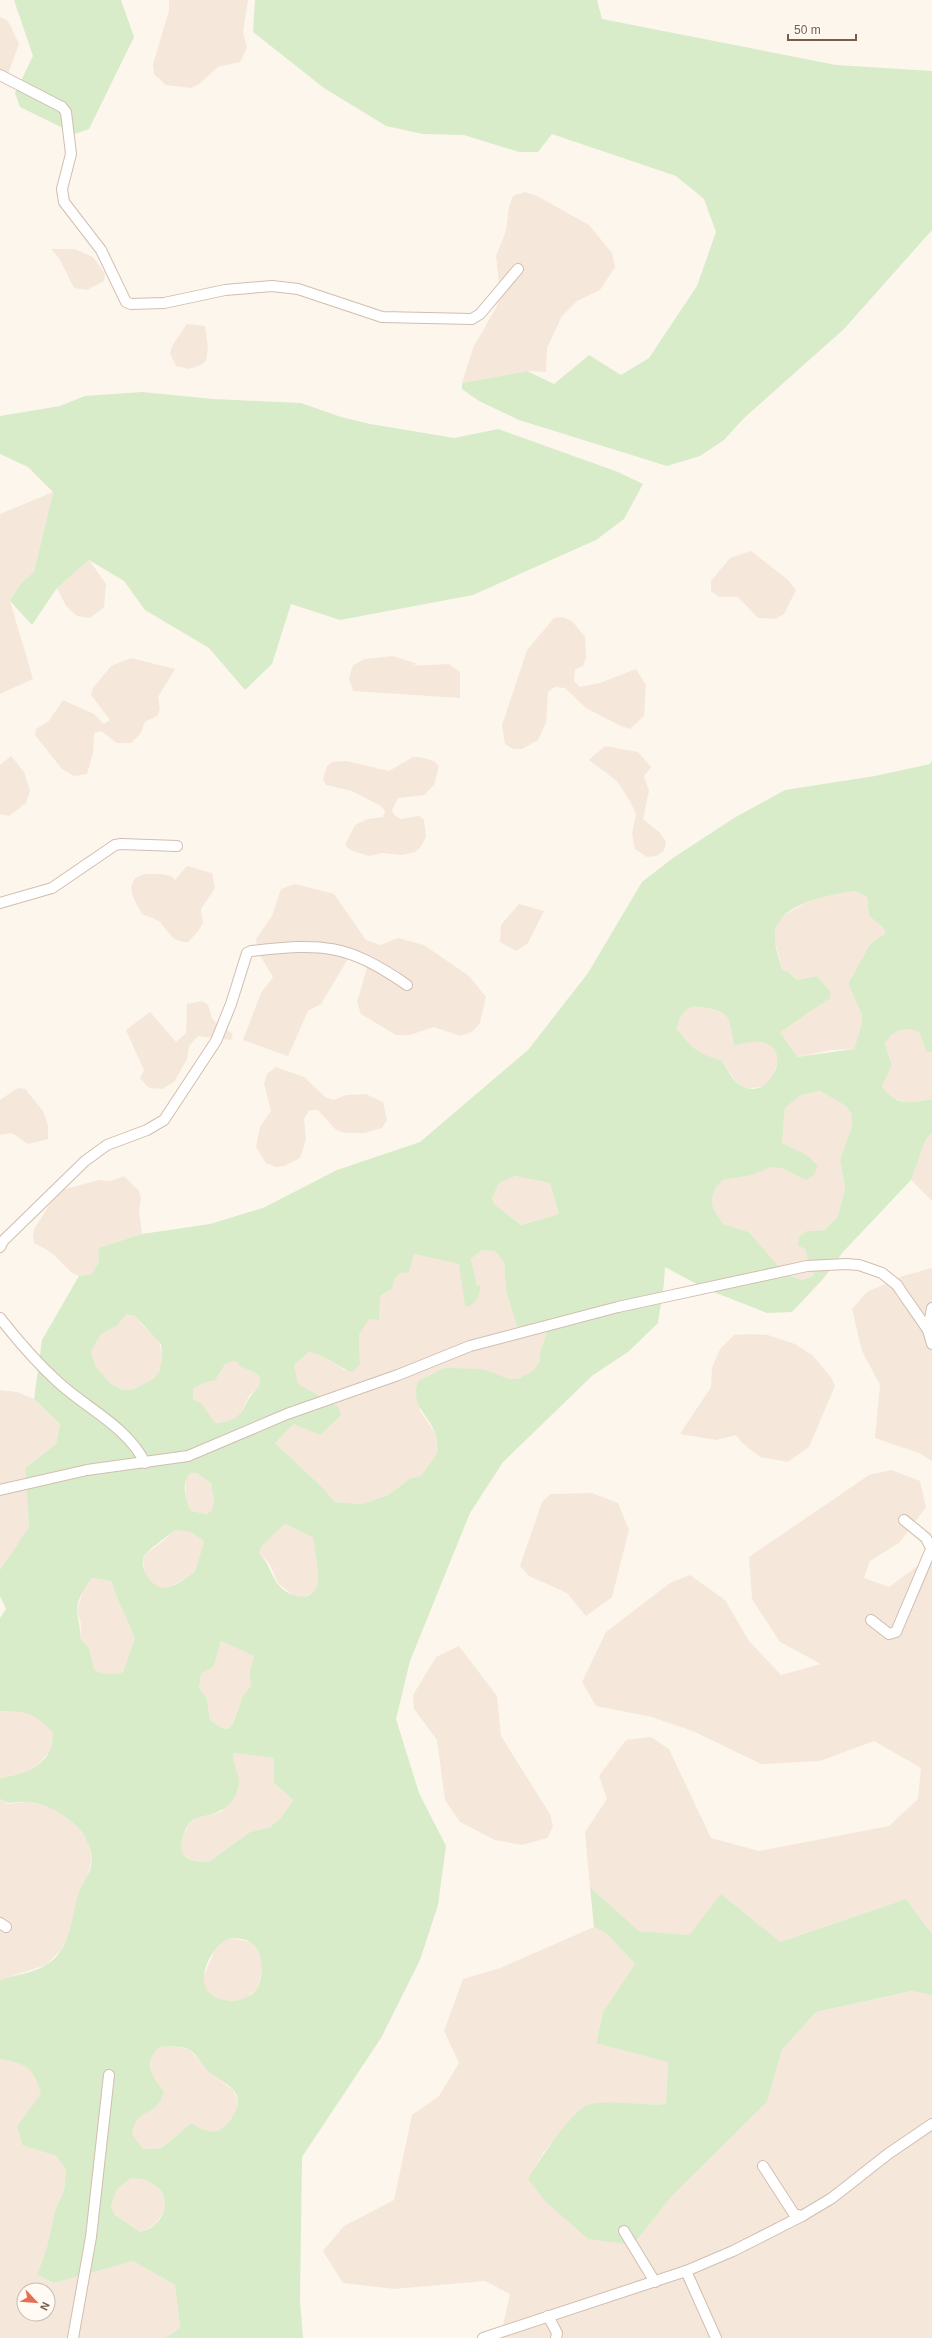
<svg xmlns="http://www.w3.org/2000/svg" width="932" height="2338" font-family="Arial,sans-serif">
<rect width="100%" height="100%" fill="#fdf6ec"/>
<g fill="#f5e8da" fill-rule="evenodd">
<path d="M 169,0 L 248,0 L 243,32 L 247,48 L 240,62 L 218,67 L 199,84 L 191,88 L 166,85 L 154,74 L 153,64 L 169,11 Z"/>
<path d="M 0,17 L 8,21 L 19,44 L 8,74 L 0,81 Z"/>
<path d="M 525,192 L 537,196 L 589,225 L 612,253 L 615,267 L 600,290 L 577,301 L 562,316 L 547,348 L 546,372 L 527,371 L 462,383 L 473,348 L 497,306 L 500,294 L 496,256 L 506,231 L 509,207 L 513,196 Z"/>
<path d="M 51,249 L 75,249 L 93,257 L 105,274 L 104,281 L 87,290 L 74,288 L 59,258 Z"/>
<path d="M 187,324 L 205,326 L 208,347 L 206,361 L 201,365 L 189,369 L 176,366 L 170,353 L 172,346 Z"/>
<path d="M 53,492 L 34,572 L 21,583 L 10,601 L 33,679 L 0,694 L 0,514 Z"/>
<path d="M 751,551 L 788,580 L 796,590 L 784,614 L 776,619 L 758,618 L 738,597 L 719,597 L 711,591 L 711,581 L 730,558 Z"/>
<path d="M 89,560 L 106,584 L 104,607 L 90,618 L 77,616 L 66,606 L 57,588 Z"/>
<path d="M 563,617 L 573,622 L 585,637 L 586,658 L 583,666 L 575,670 L 574,681 L 580,687 L 600,683 L 636,669 L 646,685 L 644,716 L 630,729 L 621,726 L 586,708 L 565,688 L 555,687 L 548,692 L 546,723 L 538,740 L 522,749 L 513,749 L 505,744 L 502,725 L 527,650 L 554,618 Z"/>
<path d="M 393,656 L 418,664 L 411,666 L 449,664 L 460,672 L 460,698 L 353,691 L 349,678 L 353,665 L 365,659 Z"/>
<path d="M 131,658 L 175,669 L 158,697 L 160,710 L 157,716 L 145,722 L 140,734 L 131,743 L 117,743 L 101,731 L 94,733 L 93,753 L 87,774 L 74,776 L 62,769 L 35,735 L 36,729 L 49,721 L 63,700 L 94,714 L 104,724 L 110,720 L 91,695 L 93,688 L 111,666 Z"/>
<path d="M 605,746 L 638,752 L 651,767 L 644,776 L 649,791 L 643,819 L 660,833 L 666,842 L 664,851 L 656,856 L 647,857 L 635,849 L 632,834 L 636,814 L 630,801 L 617,781 L 589,760 Z"/>
<path d="M 11,756 L 24,772 L 30,791 L 26,803 L 9,816 L 0,814 L 0,765 Z"/>
<path d="M 413,757 L 420,757 L 434,761 L 439,766 L 434,785 L 424,795 L 398,798 L 392,810 L 395,816 L 401,819 L 419,816 L 424,820 L 426,837 L 420,848 L 415,852 L 402,855 L 382,853 L 369,856 L 350,850 L 345,845 L 355,825 L 368,819 L 383,817 L 385,811 L 381,806 L 352,791 L 326,785 L 323,779 L 327,766 L 332,762 L 346,761 L 389,771 Z"/>
<path d="M 187,866 L 212,873 L 215,888 L 201,909 L 203,923 L 198,931 L 188,942 L 183,942 L 174,939 L 159,921 L 142,914 L 133,897 L 131,887 L 135,878 L 144,874 L 160,874 L 171,876 L 175,880 Z"/>
<path d="M 295,884 L 334,894 L 366,940 L 380,945 L 398,938 L 424,945 L 469,976 L 486,997 L 480,1023 L 472,1032 L 460,1036 L 434,1027 L 410,1035 L 396,1035 L 361,1014 L 357,1002 L 368,964 L 349,957 L 321,1004 L 308,1011 L 288,1056 L 243,1040 L 261,993 L 273,977 L 258,952 L 256,939 L 272,916 L 281,889 Z"/>
<path d="M 855,891 L 867,897 L 869,916 L 884,928 L 885,935 L 870,944 L 848,984 L 862,1015 L 862,1023 L 854,1049 L 832,1050 L 797,1057 L 779,1032 L 829,998 L 817,976 L 797,980 L 787,971 L 783,971 L 774,938 L 777,924 L 781,917 L 805,903 L 820,897 Z"/>
<path d="M 519,904 L 544,911 L 528,943 L 516,951 L 500,942 L 501,925 Z"/>
<path d="M 202,1001 L 208,1005 L 212,1018 L 216,1023 L 233,1034 L 231,1040 L 198,1036 L 189,1046 L 187,1059 L 174,1082 L 162,1089 L 149,1088 L 140,1078 L 144,1070 L 126,1030 L 150,1012 L 176,1042 L 186,1033 L 187,1004 Z"/>
<path d="M 694,1006 L 722,1011 L 729,1018 L 734,1046 L 748,1041 L 769,1043 L 776,1051 L 778,1060 L 772,1079 L 765,1086 L 747,1089 L 738,1084 L 721,1060 L 704,1056 L 689,1044 L 677,1029 L 679,1018 L 684,1010 Z"/>
<path d="M 899,1029 L 914,1029 L 919,1032 L 927,1051 L 932,1052 L 932,1099 L 907,1104 L 889,1096 L 882,1086 L 892,1065 L 885,1044 L 888,1038 Z"/>
<path d="M 276,1067 L 304,1077 L 325,1097 L 334,1100 L 346,1095 L 366,1094 L 383,1102 L 387,1120 L 382,1128 L 364,1133 L 345,1133 L 336,1130 L 318,1110 L 309,1110 L 304,1119 L 306,1139 L 300,1158 L 284,1166 L 276,1167 L 266,1163 L 256,1147 L 260,1127 L 271,1111 L 264,1083 L 267,1074 Z"/>
<path d="M 18,1088 L 25,1089 L 43,1111 L 48,1125 L 48,1139 L 28,1144 L 12,1133 L 0,1135 L 0,1100 Z"/>
<path d="M 820,1091 L 846,1106 L 852,1115 L 852,1126 L 840,1160 L 845,1188 L 838,1216 L 825,1230 L 807,1231 L 806,1249 L 817,1269 L 811,1276 L 802,1280 L 785,1274 L 749,1232 L 723,1224 L 713,1208 L 712,1198 L 716,1187 L 723,1180 L 753,1175 L 771,1166 L 781,1168 L 806,1180 L 807,1155 L 782,1143 L 785,1108 L 801,1095 Z"/>
<path d="M 932,1133 L 932,1201 L 911,1180 L 926,1139 Z"/>
<path d="M 124,1176 L 139,1191 L 141,1198 L 139,1211 L 142,1234 L 98,1248 L 99,1261 L 92,1274 L 79,1276 L 72,1273 L 52,1253 L 34,1243 L 33,1236 L 35,1228 L 58,1191 L 99,1180 L 111,1181 Z"/>
<path d="M 515,1176 L 550,1183 L 559,1214 L 521,1225 L 495,1205 L 492,1198 L 499,1183 Z"/>
<path d="M 482,1250 L 495,1251 L 504,1262 L 506,1291 L 517,1325 L 547,1332 L 540,1352 L 540,1361 L 534,1370 L 518,1379 L 509,1379 L 484,1369 L 419,1409 L 435,1433 L 438,1452 L 421,1476 L 411,1478 L 388,1495 L 362,1504 L 335,1502 L 323,1488 L 275,1443 L 294,1424 L 338,1406 L 297,1384 L 294,1365 L 309,1352 L 319,1353 L 344,1370 L 360,1364 L 359,1335 L 380,1296 L 388,1292 L 394,1280 L 414,1254 L 460,1264 L 465,1307 L 477,1286 L 471,1259 Z"/>
<path d="M 932,1268 L 932,1461 L 919,1453 L 875,1438 L 880,1385 L 862,1351 L 852,1309 L 867,1292 L 903,1276 Z"/>
<path d="M 126,1313 L 135,1316 L 144,1327 L 159,1340 L 162,1358 L 159,1372 L 153,1379 L 132,1390 L 123,1390 L 110,1383 L 95,1365 L 91,1351 L 101,1334 L 117,1326 Z"/>
<path d="M 748,1334 L 768,1335 L 795,1344 L 812,1355 L 831,1377 L 835,1386 L 809,1447 L 788,1462 L 760,1457 L 742,1443 L 736,1435 L 716,1440 L 680,1434 L 711,1387 L 712,1368 L 720,1349 L 734,1335 Z"/>
<path d="M 234,1361 L 239,1363 L 239,1366 L 257,1374 L 260,1377 L 259,1386 L 249,1396 L 238,1418 L 229,1422 L 215,1423 L 201,1403 L 193,1399 L 193,1389 L 206,1382 L 215,1381 L 225,1364 Z"/>
<path d="M 0,1390 L 17,1392 L 34,1399 L 60,1424 L 56,1444 L 25,1468 L 29,1527 L 0,1570 Z"/>
<path d="M 891,1470 L 920,1481 L 926,1507 L 899,1543 L 870,1561 L 864,1578 L 889,1587 L 932,1555 L 932,1934 L 906,1899 L 780,1942 L 721,1895 L 689,1935 L 639,1931 L 590,1887 L 585,1832 L 607,1799 L 599,1776 L 626,1740 L 651,1737 L 669,1749 L 711,1838 L 759,1851 L 889,1826 L 918,1799 L 921,1768 L 874,1741 L 820,1761 L 761,1764 L 695,1732 L 652,1717 L 596,1706 L 582,1682 L 606,1632 L 670,1583 L 690,1575 L 725,1600 L 749,1641 L 781,1675 L 821,1664 L 780,1642 L 752,1599 L 749,1557 L 869,1475 Z"/>
<path d="M 190,1473 L 197,1473 L 211,1483 L 214,1501 L 212,1510 L 207,1514 L 191,1511 L 185,1499 L 186,1479 Z"/>
<path d="M 592,1493 L 618,1503 L 629,1530 L 612,1597 L 586,1616 L 567,1593 L 529,1576 L 520,1566 L 542,1502 L 551,1494 Z"/>
<path d="M 285,1524 L 314,1537 L 319,1582 L 313,1593 L 300,1598 L 294,1596 L 278,1583 L 269,1563 L 260,1554 L 261,1547 Z"/>
<path d="M 175,1530 L 191,1531 L 204,1541 L 195,1572 L 167,1589 L 161,1589 L 155,1587 L 145,1574 L 143,1559 L 147,1553 L 163,1541 Z"/>
<path d="M 92,1578 L 111,1581 L 118,1600 L 135,1638 L 123,1672 L 117,1674 L 100,1673 L 94,1669 L 89,1648 L 80,1638 L 81,1624 L 77,1610 L 84,1588 Z"/>
<path d="M 221,1641 L 255,1656 L 249,1675 L 251,1681 L 250,1687 L 242,1698 L 233,1724 L 228,1729 L 221,1728 L 210,1720 L 207,1699 L 199,1688 L 201,1674 L 214,1666 Z"/>
<path d="M 459,1646 L 497,1696 L 501,1736 L 550,1814 L 553,1827 L 547,1838 L 522,1845 L 495,1840 L 460,1822 L 445,1800 L 437,1740 L 414,1709 L 413,1695 L 436,1657 Z"/>
<path d="M 0,1711 L 22,1711 L 39,1717 L 53,1732 L 50,1751 L 36,1766 L 17,1776 L 0,1778 Z"/>
<path d="M 233,1753 L 275,1758 L 274,1783 L 293,1800 L 281,1818 L 270,1827 L 250,1832 L 210,1861 L 204,1862 L 191,1860 L 181,1852 L 179,1846 L 188,1825 L 192,1819 L 221,1812 L 232,1801 L 239,1788 L 237,1775 L 232,1762 Z"/>
<path d="M 0,1799 L 8,1804 L 25,1802 L 44,1805 L 61,1813 L 76,1826 L 88,1841 L 92,1859 L 87,1877 L 79,1895 L 70,1933 L 61,1950 L 46,1965 L 0,1980 Z"/>
<path d="M 594,1927 L 607,1934 L 635,1964 L 603,2012 L 596,2042 L 668,2062 L 666,2104 L 590,2104 L 578,2112 L 544,2152 L 528,2179 L 633,2245 L 671,2197 L 767,2102 L 782,2050 L 816,2012 L 913,1991 L 932,1995 L 932,2338 L 500,2338 L 510,2294 L 485,2281 L 394,2289 L 343,2283 L 323,2251 L 344,2226 L 394,2200 L 412,2115 L 439,2096 L 459,2063 L 444,2031 L 463,1979 L 500,1968 Z"/>
<path d="M 231,1938 L 251,1942 L 257,1949 L 263,1962 L 258,1988 L 244,2000 L 235,2002 L 226,2001 L 211,1994 L 204,1987 L 203,1977 L 215,1950 L 226,1939 Z"/>
<path d="M 160,2047 L 180,2047 L 190,2050 L 209,2072 L 233,2090 L 238,2100 L 237,2109 L 226,2126 L 218,2132 L 208,2132 L 191,2123 L 162,2148 L 143,2149 L 132,2134 L 134,2124 L 140,2115 L 158,2104 L 164,2092 L 152,2074 L 150,2064 L 152,2054 Z"/>
<path d="M 0,2059 L 19,2062 L 35,2073 L 42,2094 L 17,2126 L 22,2145 L 56,2156 L 66,2170 L 64,2191 L 55,2210 L 47,2247 L 37,2275 L 54,2283 L 133,2261 L 175,2285 L 180,2328 L 165,2338 L 0,2338 ZM 24,2290 L 48,2290 L 48,2314 L 24,2314 Z"/>
<path d="M 131,2178 L 139,2178 L 156,2184 L 166,2200 L 165,2209 L 155,2225 L 140,2232 L 115,2215 L 111,2207 L 117,2189 Z"/>
</g>
<g fill="#d8ecc9" fill-rule="evenodd">
<path d="M 14,0 L 121,0 L 134,37 L 89,129 L 75,134 L 20,107 L 15,93 L 33,56 Z"/>
<path d="M 255,0 L 597,0 L 602,19 L 836,65 L 932,71 L 932,230 L 844,329 L 743,419 L 724,440 L 700,456 L 667,466 L 519,420 L 479,401 L 462,389 L 462,383 L 527,371 L 554,384 L 589,355 L 621,375 L 649,358 L 697,286 L 716,232 L 704,199 L 676,176 L 552,134 L 538,152 L 519,152 L 464,135 L 423,134 L 386,126 L 324,88 L 253,32 Z"/>
<path d="M 142,392 L 213,399 L 301,403 L 341,417 L 370,424 L 454,438 L 498,429 L 618,472 L 643,484 L 624,519 L 596,540 L 473,595 L 340,620 L 291,604 L 272,664 L 245,690 L 209,648 L 145,610 L 124,581 L 89,560 L 57,588 L 32,625 L 10,601 L 21,583 L 34,572 L 53,492 L 28,467 L 0,454 L 0,416 L 60,406 L 85,396 Z"/>
<path d="M 932,760 L 932,1052 L 927,1052 L 919,1032 C 906,1026 891,1030 885,1044 L 892,1065 L 882,1086 C 896,1107 909,1103 932,1099 L 932,1133 L 926,1139 L 911,1180 L 843,1252 L 823,1279 L 792,1312 L 767,1313 L 706,1289 L 665,1267 L 664,1283 L 658,1323 L 628,1352 L 593,1375 L 503,1462 L 470,1513 L 410,1661 L 396,1719 L 419,1793 L 446,1846 L 438,1905 L 420,1960 L 381,2038 L 302,2157 L 300,2300 L 303,2338 L 165,2338 L 180,2328 L 175,2285 L 133,2261 L 54,2283 L 37,2275 L 47,2247 L 55,2210 L 64,2191 L 66,2170 L 56,2156 L 22,2145 L 17,2126 L 41,2094 C 33,2067 28,2064 0,2059 L 0,1980 C 14,1975 34,1973 46,1965 C 71,1950 71,1919 78,1895 C 82,1883 92,1872 92,1859 C 91,1845 84,1833 74,1824 C 61,1812 45,1803 26,1802 C 14,1801 11,1806 0,1799 L 0,1778 C 18,1776 40,1769 49,1752 C 52,1747 52,1738 53,1733 C 35,1713 27,1711 0,1711 L 0,1618 L 6,1609 L 0,1596 L 0,1570 L 29,1527 L 25,1468 L 56,1444 L 60,1424 L 34,1399 L 42,1340 L 79,1276 L 92,1274 L 99,1261 L 98,1248 L 142,1234 L 210,1224 L 263,1208 L 337,1170 L 420,1142 L 528,1050 L 588,973 L 642,882 L 673,858 L 734,818 L 785,790 L 875,776 L 930,764 ZM 855,891 L 867,897 L 869,916 L 884,928 L 885,934 L 870,944 L 848,984 L 862,1015 L 862,1023 L 854,1049 L 797,1057 L 780,1032 L 830,998 L 830,991 L 817,976 L 797,980 L 787,971 L 783,971 C 780,961 775,949 775,938 C 773,903 830,895 855,891 ZM 694,1006 C 730,1012 728,1010 734,1046 C 806,1022 774,1108 740,1085 C 732,1080 727,1068 721,1060 C 699,1055 691,1047 677,1029 C 679,1016 682,1011 694,1006 ZM 820,1091 L 846,1106 L 852,1115 L 852,1126 L 840,1160 L 845,1188 L 838,1216 L 825,1230 L 807,1231 L 799,1237 L 798,1246 L 806,1249 L 807,1258 L 816,1269 L 812,1276 L 802,1280 L 785,1274 L 749,1232 L 723,1224 L 713,1208 L 712,1198 L 716,1187 L 723,1180 L 753,1175 L 771,1167 L 781,1168 L 806,1180 L 814,1175 L 818,1166 L 807,1155 L 782,1143 L 785,1108 L 801,1095 ZM 515,1176 L 550,1183 L 559,1214 L 521,1225 L 495,1205 L 492,1198 L 499,1183 ZM 482,1250 L 495,1251 L 504,1262 L 506,1291 L 517,1326 L 547,1332 L 540,1352 L 540,1361 L 534,1370 L 518,1379 L 509,1379 L 484,1369 L 445,1368 L 418,1381 C 410,1407 428,1413 435,1433 C 437,1439 437,1447 438,1452 L 421,1476 L 411,1478 L 388,1495 L 362,1504 L 335,1502 L 323,1488 L 275,1443 L 294,1424 L 320,1435 L 341,1415 L 338,1406 L 298,1384 L 294,1365 L 309,1352 C 326,1354 337,1368 353,1372 L 360,1364 L 359,1335 L 369,1319 L 379,1320 L 380,1296 L 392,1289 L 394,1280 L 400,1273 L 409,1272 L 414,1254 L 459,1264 L 465,1307 C 476,1304 480,1298 480,1286 L 477,1286 L 471,1259 ZM 126,1314 L 135,1316 L 161,1344 L 162,1358 L 159,1372 L 153,1379 L 132,1390 L 123,1390 L 110,1383 L 95,1365 L 91,1351 L 101,1334 L 117,1326 ZM 234,1361 L 239,1363 L 239,1366 L 257,1374 L 260,1377 L 259,1386 C 238,1407 248,1421 215,1423 L 201,1403 L 193,1399 L 193,1389 L 206,1382 L 215,1381 L 225,1364 ZM 190,1473 L 197,1473 L 211,1483 L 214,1501 L 212,1510 L 207,1514 L 191,1511 C 185,1500 181,1484 190,1473 ZM 285,1524 L 313,1537 C 314,1544 320,1580 318,1583 C 312,1605 287,1597 277,1583 C 270,1572 269,1564 260,1554 L 261,1547 ZM 175,1530 L 191,1532 L 204,1541 L 195,1572 C 178,1582 165,1598 149,1579 C 145,1574 142,1565 143,1559 C 144,1552 168,1536 175,1530 ZM 92,1578 L 111,1581 L 118,1600 L 135,1638 L 123,1672 L 117,1674 L 100,1673 L 94,1669 L 89,1648 L 80,1638 C 81,1628 77,1616 77,1609 C 78,1598 85,1587 92,1578 ZM 221,1641 L 254,1656 L 249,1675 L 251,1681 L 250,1687 L 242,1698 L 233,1724 L 228,1729 L 222,1728 L 210,1720 L 207,1699 L 199,1688 L 201,1674 L 214,1666 ZM 233,1753 L 274,1758 L 274,1783 L 293,1800 L 281,1818 L 270,1827 L 250,1832 L 210,1861 C 205,1862 198,1862 192,1860 C 178,1855 180,1845 184,1833 C 186,1829 188,1822 192,1820 C 195,1818 201,1817 204,1816 C 220,1813 233,1806 238,1789 C 242,1777 232,1765 233,1753 ZM 231,1938 C 235,1939 241,1938 246,1940 C 264,1946 264,1973 258,1987 C 257,1990 254,1992 252,1994 C 239,2004 223,2003 210,1993 C 194,1979 213,1943 231,1938 ZM 160,2047 C 169,2047 182,2045 190,2050 C 197,2055 202,2065 208,2071 C 217,2080 237,2086 238,2100 C 239,2106 235,2112 232,2117 C 219,2138 209,2133 191,2123 L 162,2148 L 143,2149 L 132,2134 C 137,2109 146,2118 158,2104 C 161,2101 162,2096 164,2092 C 153,2076 141,2063 160,2047 ZM 131,2178 C 158,2178 177,2200 156,2224 C 153,2228 145,2230 140,2232 L 115,2215 L 111,2207 L 117,2189 Z"/>
<path d="M 590,1887 L 639,1931 L 689,1935 L 721,1894 L 780,1942 L 906,1899 L 932,1934 L 932,1995 L 912,1991 L 816,2012 L 782,2050 L 767,2102 L 671,2197 L 633,2245 L 588,2239 L 545,2201 L 528,2179 C 538,2163 573,2107 591,2104 C 615,2100 642,2106 666,2104 L 668,2062 L 596,2043 L 603,2012 L 635,1964 L 607,1934 L 594,1927 Z"/>
</g>
<g fill="none" stroke-linecap="round" stroke-linejoin="round">
<defs>
<g id="minor">
<path d="M 0,75 L 62,107 L 66,112 L 71,154 L 62,189 L 64,202 L 101,250 L 126,302 L 131,304 L 164,303 L 225,290 L 272,286 L 298,289 L 382,317 L 472,319 L 480,314 L 518,269"/>
<path d="M 0,903 L 52,888 L 115,845 L 121,844 L 177,846"/>
<path d="M 0,1247 L 3,1241 L 85,1161 L 107,1145 L 147,1130 L 164,1120 L 216,1041 L 231,1004 L 247,953 L 251,951 C 322,943 346,943 407,985"/>
<path d="M 0,1318 C 18,1341 36,1362 58,1382 C 86,1408 128,1427 145,1463"/>
<path d="M 928,1330 L 932,1308"/>
<path d="M 0,1490 L 87,1470 L 188,1456 L 287,1414 L 398,1375 L 470,1346 L 618,1307 L 807,1266 L 846,1264 L 859,1265 L 882,1273 L 897,1285 L 903,1294 L 928,1330 L 932,1344"/>
<path d="M 904,1520 L 926,1538 L 931,1548"/>
<path d="M 871,1620 L 889,1634 L 896,1632 L 932,1547"/>
<path d="M 0,1923 L 6,1927"/>
<path d="M 763,2166 L 794,2214 L 802,2216"/>
<path d="M 624,2231 L 655,2282"/>
<path d="M 686,2271 L 716,2338"/>
<path d="M 548,2316 L 557,2333 L 556,2338"/>
<path d="M 73,2338 L 91,2237 L 109,2075"/>
<path d="M 483,2338 L 686,2271 L 733,2251 L 802,2216 L 832,2198 L 888,2154 L 932,2124"/>
</g>
</defs>
<use href="#minor" stroke="#d1beb0" stroke-width="12"/>
<use href="#minor" stroke="#fff" stroke-width="10"/>
</g>
<g transform="translate(36 2302) rotate(116)"><circle r="19" fill="#fffaf3" stroke="#cabbb1"/>
<path d="M0-3L7 15L0 10L-7 15Z" fill="#e76f51"/>
<text y="-6" font-size="11" font-weight="bold" text-anchor="middle" fill="#7a5c4d">N</text>
</g>
<path d="M788 34v6h68v-6" fill="none" stroke="#7a5c4d" stroke-width="2"/>
<text x="794" y="34" font-size="12" fill="#7a5c4d" stroke="#fffaf3" stroke-width="3" paint-order="stroke">50 m</text>
</svg>
